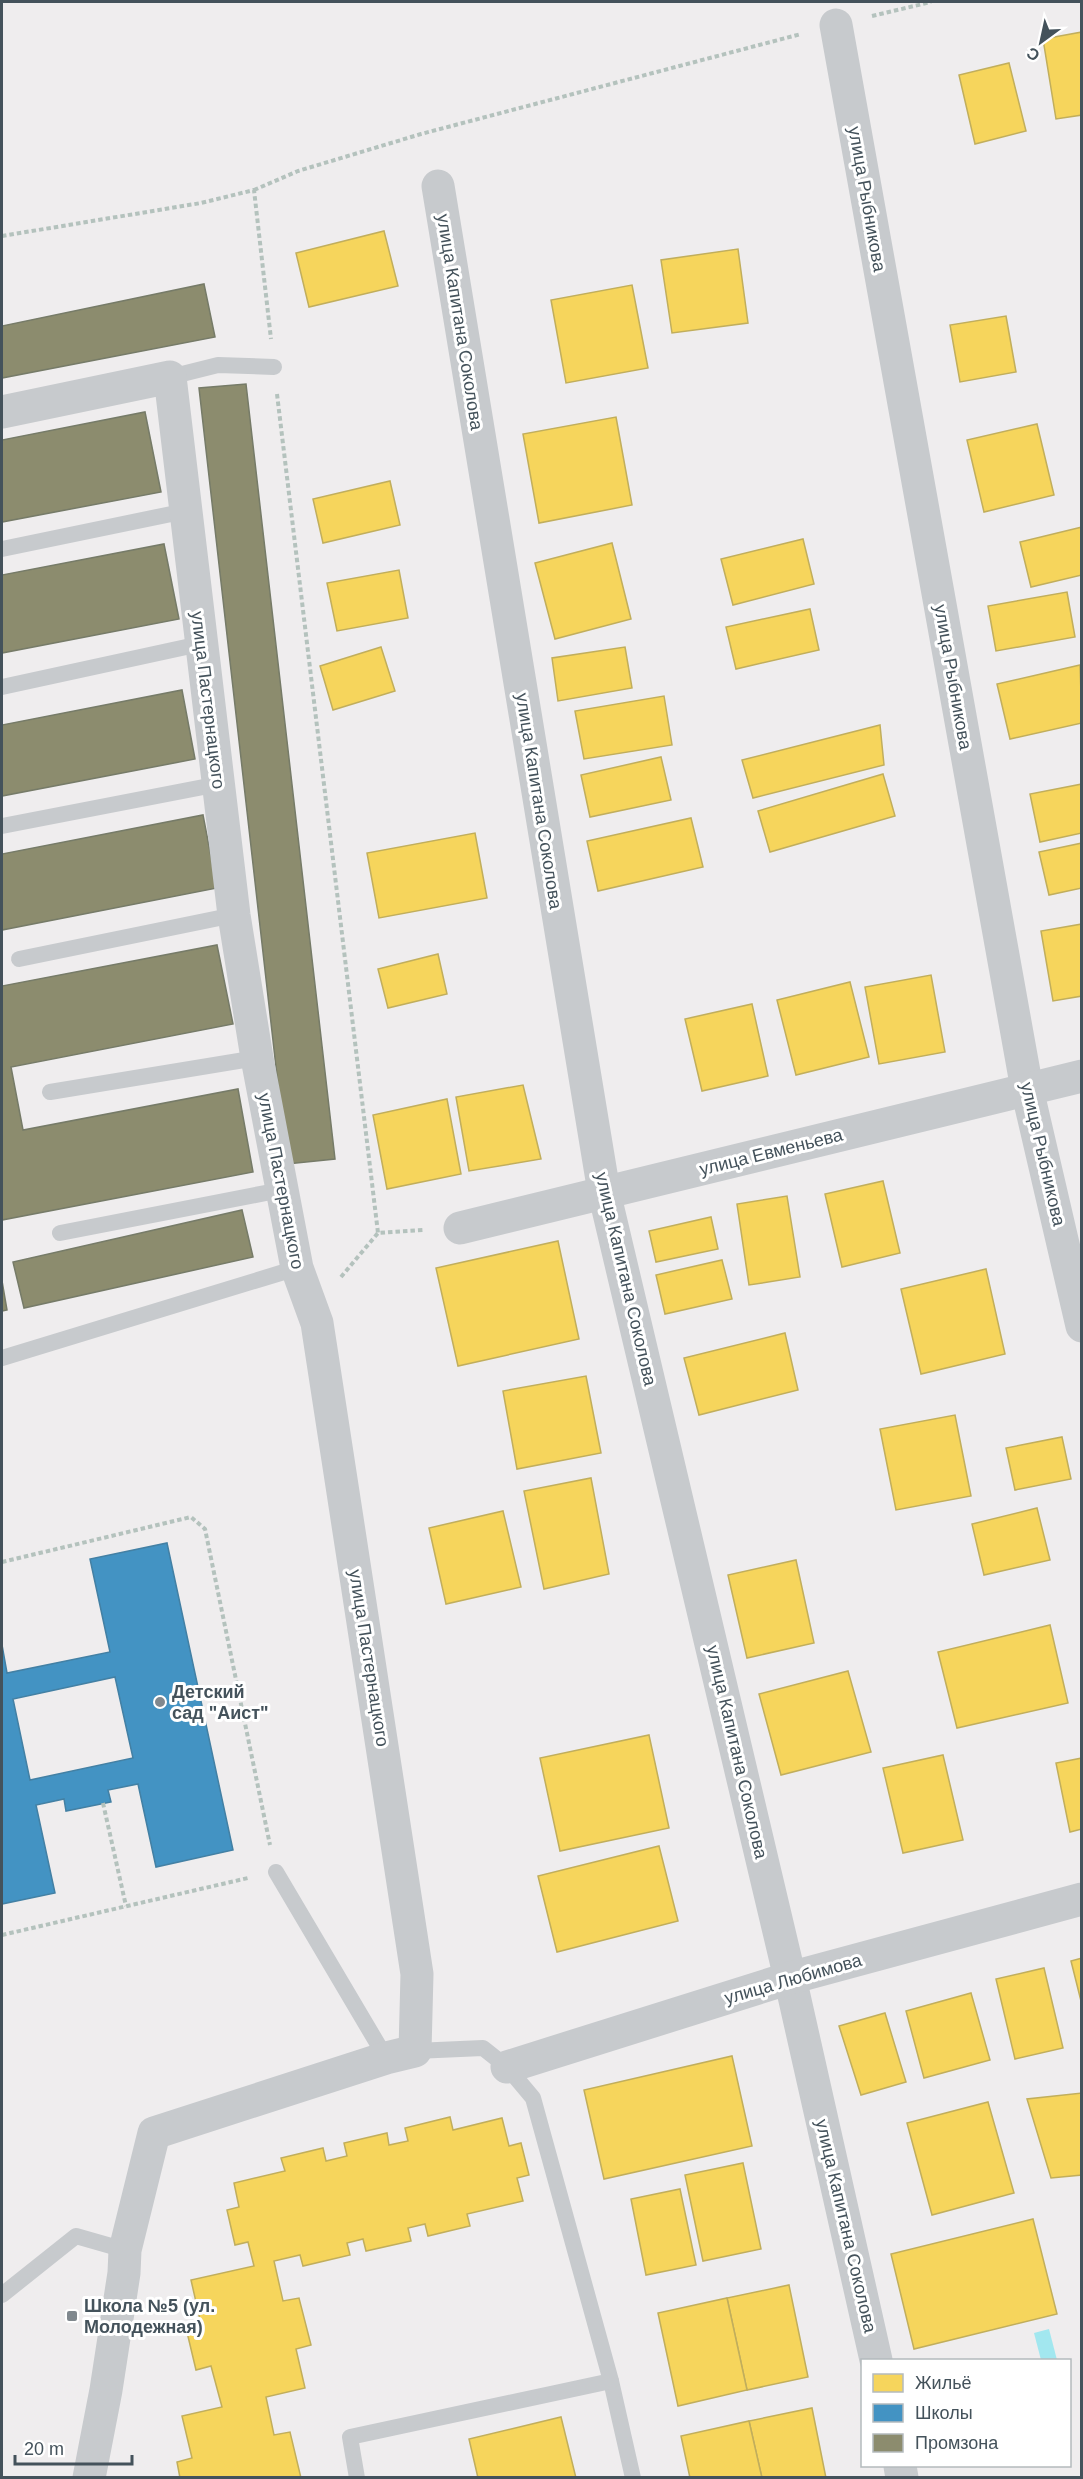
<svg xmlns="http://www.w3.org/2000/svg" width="1083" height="2479" font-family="Arial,sans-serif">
<rect width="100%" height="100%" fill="#efedee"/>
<path fill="#a2e7ef" d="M 1049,2329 L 1057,2360 L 1041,2360 L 1034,2333 Z"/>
<g fill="#f6d55c" stroke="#c1ae5c" stroke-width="1.5">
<path d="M 1082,32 L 1082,115 L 1056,119 L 1043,39 Z"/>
<path d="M 1009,63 L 1026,131 L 975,144 L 959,75 Z"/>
<path d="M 384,231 L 398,286 L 309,307 L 296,253 Z"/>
<path d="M 738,249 L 748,323 L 672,333 L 661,260 Z"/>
<path d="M 632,285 L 648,368 L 566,383 L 551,300 Z"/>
<path d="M 1006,316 L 1016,372 L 960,382 L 950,325 Z"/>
<path d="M 616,417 L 632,505 L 539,523 L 523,434 Z"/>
<path d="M 1037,424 L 1054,495 L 984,512 L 967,440 Z"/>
<path d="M 390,481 L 400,525 L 323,543 L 313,499 Z"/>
<path d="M 1082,527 L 1082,575 L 1031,587 L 1020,542 Z"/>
<path d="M 803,539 L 814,584 L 733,605 L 721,559 Z"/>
<path d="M 612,543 L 631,619 L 555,639 L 535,563 Z"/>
<path d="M 399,570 L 408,618 L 337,631 L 327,583 Z"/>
<path d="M 1067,592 L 1075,637 L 996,651 L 988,606 Z"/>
<path d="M 810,609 L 819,650 L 736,669 L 726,627 Z"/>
<path d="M 381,647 L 395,691 L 333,710 L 320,666 Z"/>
<path d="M 625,647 L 632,688 L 558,701 L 552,658 Z"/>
<path d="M 1080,665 L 1082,723 L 1010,739 L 997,684 Z"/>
<path d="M 664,696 L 672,745 L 584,759 L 575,711 Z"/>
<path d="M 880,725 L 884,765 L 753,798 L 742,760 Z"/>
<path d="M 661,757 L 671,800 L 590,817 L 581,775 Z"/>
<path d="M 883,774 L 895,816 L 770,852 L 758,811 Z"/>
<path d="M 1082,784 L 1082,833 L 1040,842 L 1030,794 Z"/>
<path d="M 691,818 L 703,867 L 598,891 L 587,841 Z"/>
<path d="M 475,833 L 487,898 L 379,918 L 367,853 Z"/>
<path d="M 1082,843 L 1082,888 L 1049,895 L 1039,852 Z"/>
<path d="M 1082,924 L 1082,996 L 1053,1001 L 1041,931 Z"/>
<path d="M 438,954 L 447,994 L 388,1008 L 378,969 Z"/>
<path d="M 931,975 L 945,1052 L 879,1064 L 865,987 Z"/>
<path d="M 850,982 L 869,1057 L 796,1075 L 777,1000 Z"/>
<path d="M 752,1004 L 768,1076 L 702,1091 L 685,1019 Z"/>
<path d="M 523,1085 L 541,1159 L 469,1171 L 456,1097 Z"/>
<path d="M 447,1099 L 461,1174 L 387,1189 L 373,1115 Z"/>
<path d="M 883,1181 L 900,1253 L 842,1267 L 825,1194 Z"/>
<path d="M 787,1196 L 800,1277 L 749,1285 L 737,1204 Z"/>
<path d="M 711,1217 L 718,1249 L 656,1262 L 649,1231 Z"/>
<path d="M 558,1241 L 579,1339 L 458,1366 L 436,1268 Z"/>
<path d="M 722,1260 L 732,1299 L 665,1314 L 656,1275 Z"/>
<path d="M 986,1269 L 1005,1354 L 921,1374 L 901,1289 Z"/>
<path d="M 785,1333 L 798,1390 L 699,1415 L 684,1358 Z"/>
<path d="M 586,1376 L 601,1453 L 517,1469 L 503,1391 Z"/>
<path d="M 955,1415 L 971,1496 L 896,1510 L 880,1429 Z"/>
<path d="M 1062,1437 L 1071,1479 L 1015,1490 L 1006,1448 Z"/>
<path d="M 591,1478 L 609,1574 L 544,1589 L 524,1491 Z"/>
<path d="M 1037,1508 L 1050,1560 L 984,1575 L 972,1524 Z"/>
<path d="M 503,1511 L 521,1587 L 446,1604 L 429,1528 Z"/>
<path d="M 796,1560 L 814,1643 L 747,1658 L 728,1575 Z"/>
<path d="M 1050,1625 L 1068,1703 L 957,1728 L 938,1652 Z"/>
<path d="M 848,1671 L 871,1752 L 781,1775 L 759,1694 Z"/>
<path d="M 649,1735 L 669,1828 L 560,1851 L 540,1758 Z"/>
<path d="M 943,1755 L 963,1840 L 903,1853 L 883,1768 Z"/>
<path d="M 1082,1758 L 1082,1829 L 1070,1832 L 1056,1763 Z"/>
<path d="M 659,1846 L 678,1921 L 557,1952 L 538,1876 Z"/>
<path d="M 1082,1958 L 1082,2005 L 1071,1961 Z"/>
<path d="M 1044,1968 L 1063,2048 L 1015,2059 L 996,1979 Z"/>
<path d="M 971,1993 L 990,2060 L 924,2078 L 906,2011 Z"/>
<path d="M 885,2013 L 906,2082 L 861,2095 L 839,2026 Z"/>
<path d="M 732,2056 L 752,2146 L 604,2179 L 584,2090 Z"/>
<path d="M 1082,2093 L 1082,2175 L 1051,2178 L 1027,2099 Z"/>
<path d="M 988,2102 L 1014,2193 L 932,2215 L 907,2123 Z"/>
<path d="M 450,2117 L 453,2130 L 502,2118 L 509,2146 L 521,2143 L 529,2175 L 517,2178 L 523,2201 L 467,2214 L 470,2226 L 428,2236 L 425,2224 L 408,2228 L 411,2241 L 366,2251 L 363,2239 L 347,2243 L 350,2255 L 303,2266 L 300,2255 L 274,2261 L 283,2301 L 299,2298 L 311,2345 L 296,2349 L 305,2388 L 266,2397 L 274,2435 L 290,2432 L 301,2478 L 180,2478 L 177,2462 L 192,2458 L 182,2416 L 222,2407 L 211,2366 L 196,2370 L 186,2328 L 201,2324 L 191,2280 L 254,2266 L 248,2242 L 235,2245 L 227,2210 L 239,2207 L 234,2183 L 285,2171 L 281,2158 L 323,2148 L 326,2161 L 347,2156 L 344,2143 L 387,2133 L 389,2145 L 408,2141 L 405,2128 Z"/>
<path d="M 743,2163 L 761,2249 L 703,2261 L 685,2175 Z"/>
<path d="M 680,2189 L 696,2265 L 646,2275 L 631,2199 Z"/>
<path d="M 1033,2219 L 1057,2314 L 914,2349 L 891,2254 Z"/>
<path d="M 789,2285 L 808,2377 L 747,2390 L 727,2298 Z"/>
<path d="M 727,2298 L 747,2390 L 678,2406 L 658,2313 Z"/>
<path d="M 812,2408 L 826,2478 L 762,2478 L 749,2421 Z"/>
<path d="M 561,2417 L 576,2478 L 478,2478 L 469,2439 Z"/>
<path d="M 749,2421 L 762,2478 L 690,2478 L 681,2436 Z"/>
</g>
<path fill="#4393c3" stroke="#4380a4" stroke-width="1.5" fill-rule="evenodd" d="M 167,1543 L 233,1850 L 156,1867 L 138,1784 L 108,1790 L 111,1802 L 66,1811 L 64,1799 L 36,1805 L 55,1893 L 2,1904 L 2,1645 L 7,1673 L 110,1652 L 90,1559 ZM 115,1677 L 133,1758 L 30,1780 L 13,1699 Z"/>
<g fill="#8c8c6e" stroke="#767b68" stroke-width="1.5">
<path d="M 204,284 L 215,337 L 2,378 L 2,326 Z"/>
<path d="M 246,384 L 335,1159 L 287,1164 L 199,388 Z"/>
<path d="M 145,412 L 161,492 L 2,522 L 2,440 Z"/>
<path d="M 164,544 L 179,619 L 2,653 L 2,575 Z"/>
<path d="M 182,690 L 195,759 L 2,796 L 2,725 Z"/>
<path d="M 203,815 L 217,888 L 2,930 L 2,854 Z"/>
<path d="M 217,945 L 233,1024 L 11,1067 L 23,1130 L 238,1089 L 253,1172 L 2,1220 L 2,986 Z"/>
<path d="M 242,1210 L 253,1257 L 24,1308 L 13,1262 Z"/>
<path d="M 2,1281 L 7,1310 L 2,1311 Z"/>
</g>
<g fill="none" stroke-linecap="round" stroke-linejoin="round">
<g stroke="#b4c2bd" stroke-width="4" stroke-dasharray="4.5 3" stroke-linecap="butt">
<path d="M 872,16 L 931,2"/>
<path d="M 254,190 L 298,171 L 421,134 L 801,34"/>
<path d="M 2,236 L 201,203 L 254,190 L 271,339"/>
<path d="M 277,394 L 378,1233"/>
<path d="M 341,1277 L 378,1233 L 423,1230"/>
<path d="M 2,1562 L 191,1517 L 205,1529 L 270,1845"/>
<path d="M 103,1803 L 126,1906"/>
<path d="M 2,1935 L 248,1878"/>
</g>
<g stroke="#c7cacd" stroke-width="16">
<path d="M 170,377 L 218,365 L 274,367"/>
<path d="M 2,549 L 186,511"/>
<path d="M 2,687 L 200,644"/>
<path d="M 2,826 L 219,784"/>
<path d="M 19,959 L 234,915"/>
<path d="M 50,1092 L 257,1058"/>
<path d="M 60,1233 L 281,1190"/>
<path d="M 2,1358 L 297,1268"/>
<path d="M 276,1872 L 386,2058"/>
<path d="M 415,2051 L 483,2048 L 507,2067 L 533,2098 L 611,2381 L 633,2478"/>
<path d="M 2,2295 L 76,2236 L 125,2250"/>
<path d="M 357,2478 L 350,2437 L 611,2381"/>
</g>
<g stroke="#c7cacd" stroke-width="33">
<path d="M 836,25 L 1027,1089 L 1082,1326"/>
<path d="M 438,186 L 604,1192 L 790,1978 L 876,2360"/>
<path d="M 2,412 L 170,377 L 234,915 L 257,1058 L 297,1268 L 317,1323 L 417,1974 L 415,2051 L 386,2058 L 154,2133 L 125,2250 L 124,2273 L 106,2390 L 89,2478"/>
<path d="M 460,1228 L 1082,1076"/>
<path d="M 507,2067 L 790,1978 L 1082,1899"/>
<path d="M 900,2466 L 902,2478"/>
</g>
</g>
<g fill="#80888e" stroke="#fff" stroke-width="2">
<circle cx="160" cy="1702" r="6"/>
<rect x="66" y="2310" width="12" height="12" rx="3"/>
</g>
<g text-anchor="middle" stroke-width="6" stroke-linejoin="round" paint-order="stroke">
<g font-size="18" fill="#44525b" stroke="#fff">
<text transform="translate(867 199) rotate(80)" y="6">улица Рыбникова</text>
<text transform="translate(460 322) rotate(81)" y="6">улица Капитана Соколова</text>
<text transform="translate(953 677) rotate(80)" y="6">улица Рыбникова</text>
<text transform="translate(208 700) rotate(83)" y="6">улица Пастернацкого</text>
<text transform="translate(539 801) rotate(81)" y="6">улица Капитана Соколова</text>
<text transform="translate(771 1152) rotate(-14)" y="6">улица Евменьева</text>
<text transform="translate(1043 1154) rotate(77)" y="6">улица Рыбникова</text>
<text transform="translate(281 1181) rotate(79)" y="6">улица Пастернацкого</text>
<text transform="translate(626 1279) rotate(77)" y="6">улица Капитана Соколова</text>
<text transform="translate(369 1658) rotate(81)" y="6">улица Пастернацкого</text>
<text transform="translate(737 1752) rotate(77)" y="6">улица Капитана Соколова</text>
<text transform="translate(793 1979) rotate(-16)" y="6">улица Любимова</text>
<text transform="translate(846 2226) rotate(77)" y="6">улица Капитана Соколова</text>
</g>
<g font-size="18" font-weight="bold" fill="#44525b" stroke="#fff" text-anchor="start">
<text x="172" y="1698">Детский<tspan x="172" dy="21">сад "Аист"</tspan></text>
<text x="84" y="2312">Школа №5 (ул.<tspan x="84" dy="21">Молодежная)</tspan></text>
</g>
</g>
<rect width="1083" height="2479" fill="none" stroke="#44525b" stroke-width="6"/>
<rect x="861" y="2359" width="210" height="108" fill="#ffffff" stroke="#b4babd" stroke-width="1.5"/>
<rect x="873" y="2374" width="30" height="18" fill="#f6d55c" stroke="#b4babd" stroke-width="1.5"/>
<text x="915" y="2389" font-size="18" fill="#44525b">Жильё</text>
<rect x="873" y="2404" width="30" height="18" fill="#4393c3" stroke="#b4babd" stroke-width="1.5"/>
<text x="915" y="2419" font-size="18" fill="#44525b">Школы</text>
<rect x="873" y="2434" width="30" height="18" fill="#8c8c6e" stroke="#b4babd" stroke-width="1.5"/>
<text x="915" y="2449" font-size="18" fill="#44525b">Промзона</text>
<g transform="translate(1041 42) rotate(213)" stroke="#ffffff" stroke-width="4.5" paint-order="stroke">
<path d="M0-4.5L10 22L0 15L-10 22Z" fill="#44525b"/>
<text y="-9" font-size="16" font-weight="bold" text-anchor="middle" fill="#44525b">С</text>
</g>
<path d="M15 2455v9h117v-9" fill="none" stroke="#44525b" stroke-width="3"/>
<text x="24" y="2455" font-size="18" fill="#44525b" stroke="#ffffff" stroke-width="4.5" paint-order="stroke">20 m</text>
</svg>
